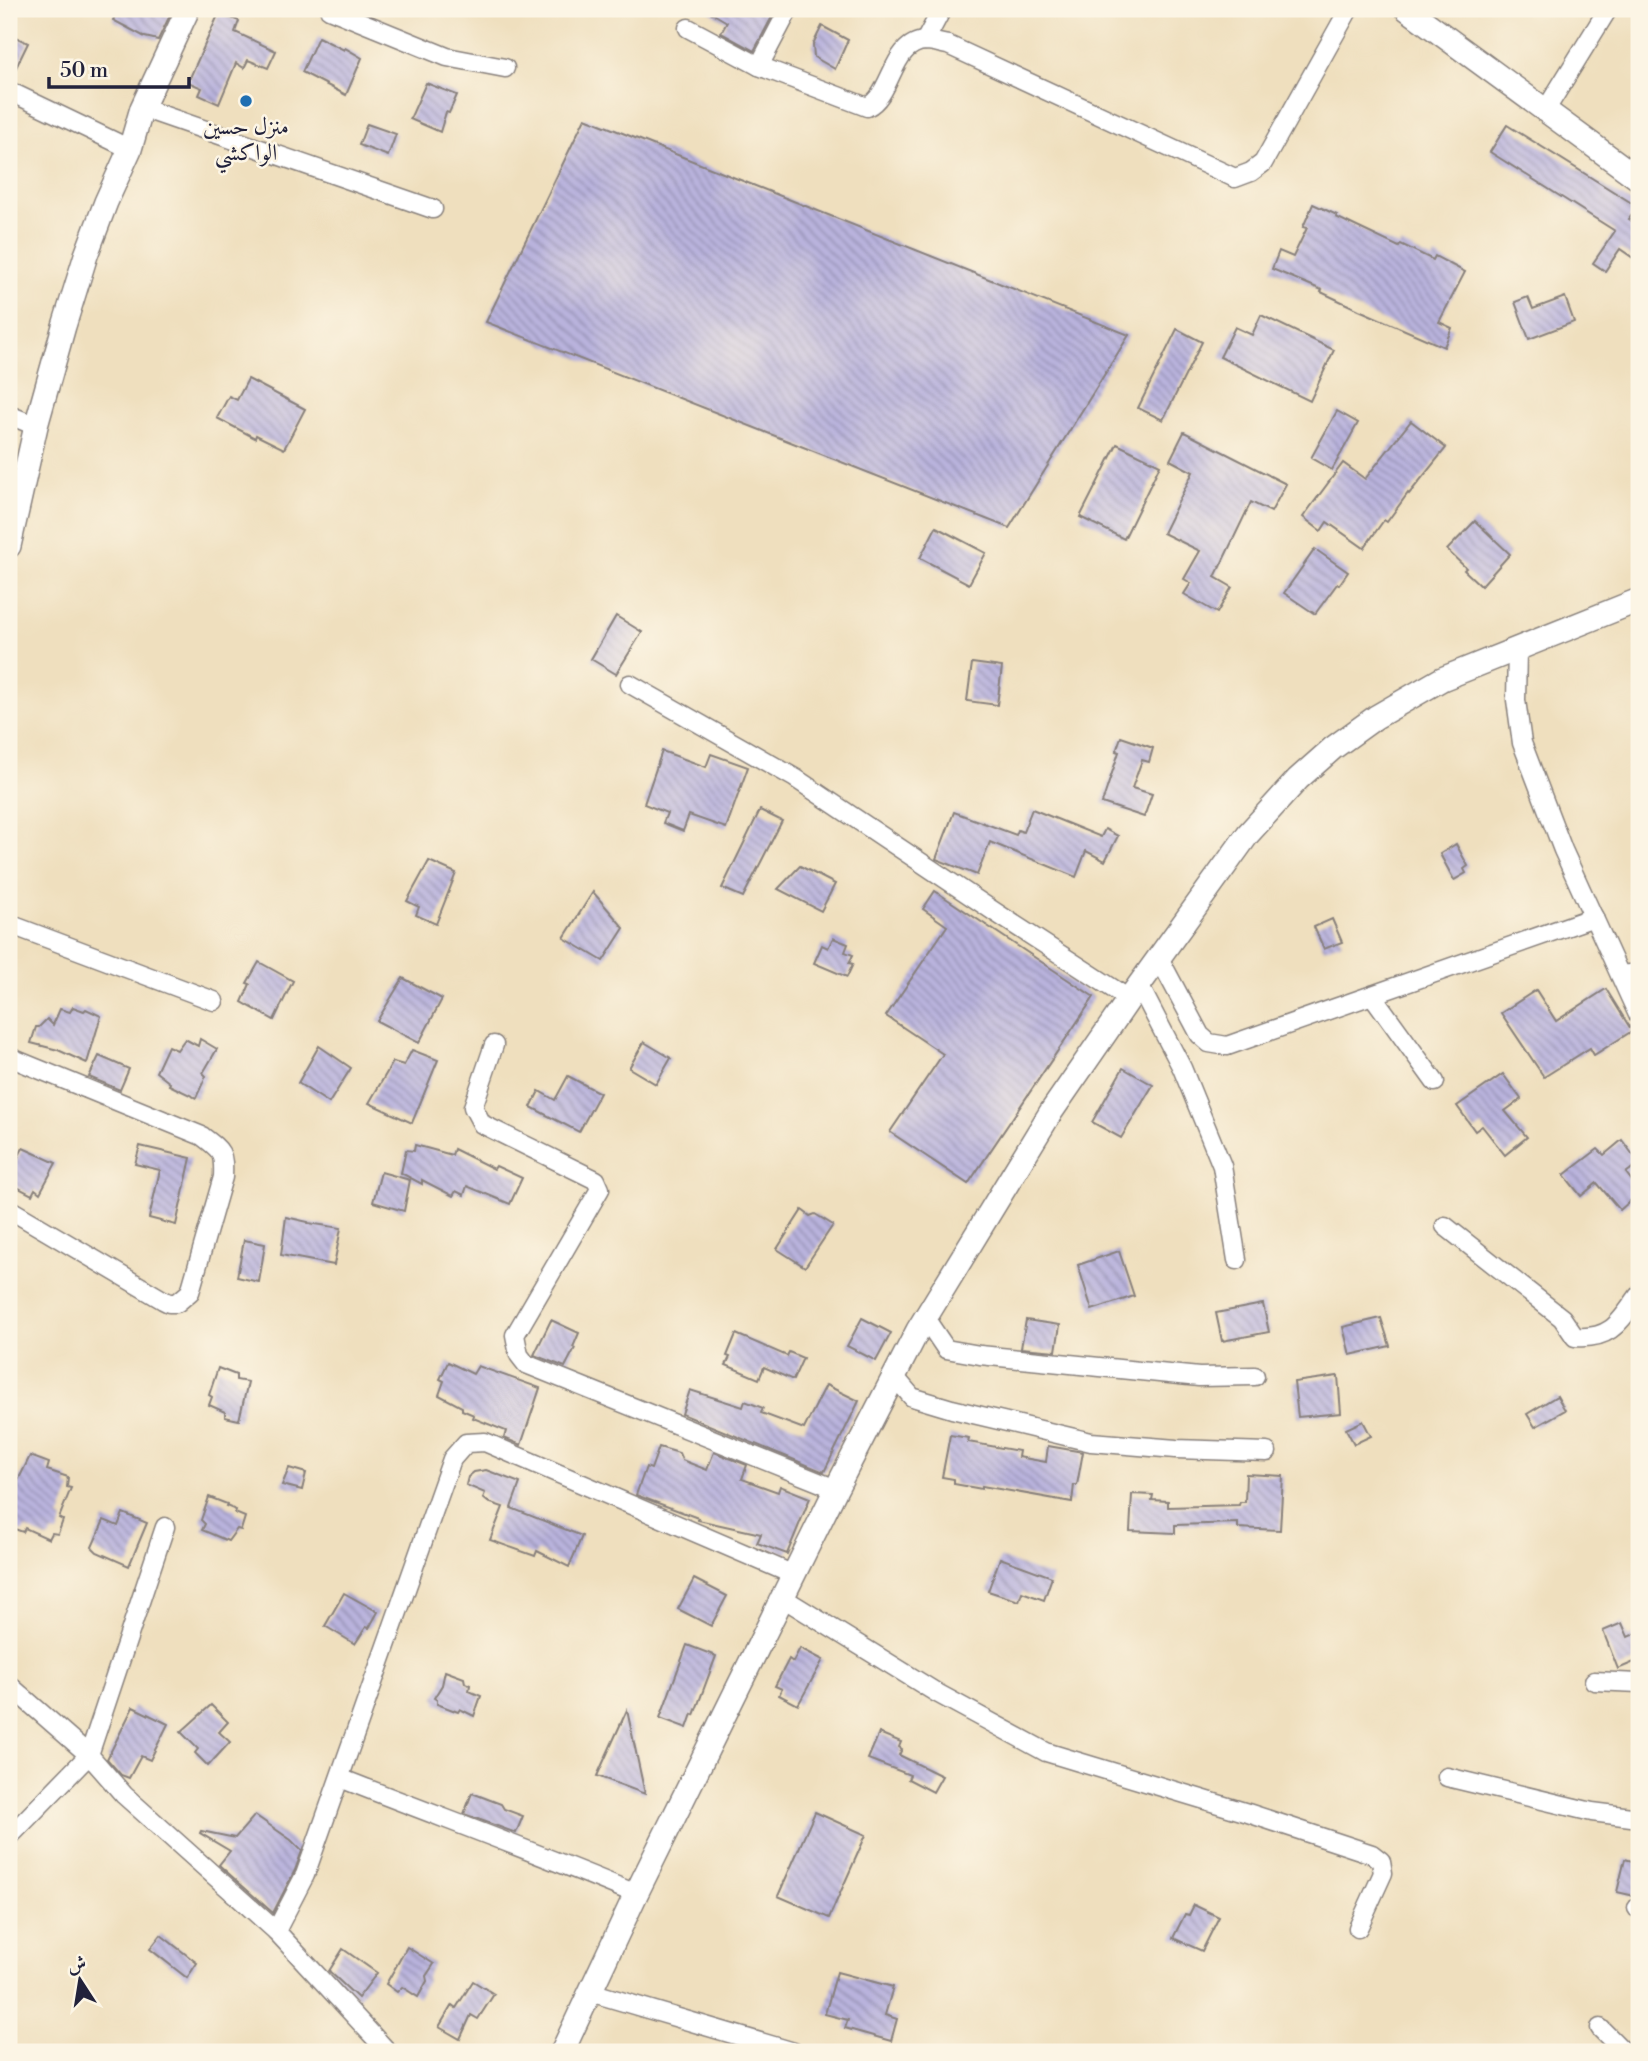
<svg xmlns="http://www.w3.org/2000/svg" width="1648" height="2061" font-family="'Libre Bodoni',Amiri,serif">
<defs>
<pattern id="building-back-hatch" width="6" height="6" patternUnits="userSpaceOnUse" patternTransform="scale(1.75)"><rect width="6" height="6" fill="#b9b3dd"/><path d="M-1 5l2 2M0 0l6 6M5-1l2 2" fill="none" stroke="#9691b4"/></pattern>
</defs>
<rect width="100%" height="100%" fill="#fcf5e5"/>
<filter id="ink" filterUnits="userSpaceOnUse"><feTurbulence type="fractalNoise" baseFrequency=".0143" numOctaves="2"/><feDisplacementMap in="SourceGraphic" scale="14" xChannelSelector="R" yChannelSelector="G"/><feConvolveMatrix kernelMatrix="1 2 1 2 8 2 1 2 1" color-interpolation-filters="sRGB"/></filter>
<filter id="wash" filterUnits="userSpaceOnUse"><feTurbulence type="fractalNoise" baseFrequency=".00686" numOctaves="4" result="noise"/><feDisplacementMap in="SourceGraphic" scale="28" xChannelSelector="R" yChannelSelector="G"/><feGaussianBlur stdDeviation="1.57" result="paint"/><feColorMatrix in="noise" values="0 0 0 0 0 0 0 0 0 0 0 0 0 0 0 0 0 1.4 0 .05"/><feComposite in="paint" operator="in"/></filter>
<g filter="url(#wash)">
<rect width="100%" height="100%" fill="#efdfbe"/>
<g id="blocks">
<g fill="url(#building-back-hatch)">
<path d="M 118,9 L 173,9 L 158,40 L 145,37 L 113,20 Z"/>
<path d="M 705,9 L 763,9 L 773,15 L 754,51 L 721,33 L 727,22 Z"/>
<path d="M 219,13 L 239,21 L 235,32 L 276,51 L 268,68 L 248,60 L 244,68 L 236,63 L 219,104 L 199,95 L 202,88 L 188,82 Z"/>
<path d="M 822,26 L 848,40 L 835,69 L 814,57 L 813,44 Z"/>
<path d="M 9,34 L 28,43 L 10,80 L 9,80 Z"/>
<path d="M 318,37 L 344,50 L 345,48 L 362,58 L 346,95 L 302,72 Z"/>
<path d="M 426,83 L 457,95 L 449,113 L 446,112 L 440,132 L 410,119 Z"/>
<path d="M 585,118 L 1129,335 L 1009,528 L 486,322 Z"/>
<path d="M 367,124 L 396,134 L 388,156 L 359,145 Z"/>
<path d="M 1507,125 L 1638,207 L 1629,219 L 1639,226 L 1639,262 L 1620,249 L 1605,271 L 1593,263 L 1615,231 L 1490,152 Z"/>
<path d="M 1313,204 L 1337,215 L 1336,217 L 1399,247 L 1401,244 L 1433,260 L 1435,256 L 1465,272 L 1439,322 L 1452,328 L 1444,347 L 1359,310 L 1321,292 L 1322,290 L 1272,269 L 1279,251 L 1293,257 L 1307,228 L 1303,227 Z"/>
<path d="M 1528,297 L 1533,309 L 1565,297 L 1574,322 L 1529,339 L 1515,302 Z"/>
<path d="M 1261,315 L 1334,350 L 1310,401 L 1220,357 L 1235,327 L 1252,335 Z"/>
<path d="M 1177,329 L 1202,342 L 1163,420 L 1138,408 Z"/>
<path d="M 248,379 L 305,409 L 284,449 L 256,435 L 255,438 L 217,418 L 229,396 L 237,400 Z"/>
<path d="M 1337,411 L 1358,423 L 1332,470 L 1311,458 Z"/>
<path d="M 1411,421 L 1446,448 L 1409,494 L 1408,493 L 1387,522 L 1384,520 L 1364,548 L 1327,522 L 1321,531 L 1303,517 L 1343,463 L 1365,479 Z"/>
<path d="M 1184,432 L 1286,484 L 1271,512 L 1251,502 L 1215,577 L 1232,587 L 1217,613 L 1184,594 L 1191,583 L 1184,579 L 1200,551 L 1163,533 L 1193,472 L 1170,460 Z"/>
<path d="M 1117,444 L 1160,465 L 1124,539 L 1080,517 Z"/>
<path d="M 1475,521 L 1510,554 L 1481,586 L 1464,570 L 1466,568 L 1447,550 Z"/>
<path d="M 936,527 L 986,553 L 969,584 L 920,558 Z"/>
<path d="M 1315,549 L 1348,572 L 1339,585 L 1337,584 L 1315,614 L 1284,593 Z"/>
<path d="M 616,616 L 642,632 L 616,674 L 591,659 Z"/>
<path d="M 972,663 L 1002,667 L 997,705 L 967,701 Z"/>
<path d="M 1121,737 L 1153,748 L 1149,762 L 1142,760 L 1132,788 L 1152,794 L 1144,817 L 1102,803 L 1119,752 L 1116,751 Z"/>
<path d="M 662,751 L 706,767 L 711,754 L 748,767 L 726,828 L 689,815 L 683,831 L 663,823 L 667,813 L 644,804 Z"/>
<path d="M 1032,809 L 1101,837 L 1105,829 L 1118,836 L 1105,861 L 1086,851 L 1076,877 L 990,842 L 977,875 L 936,859 L 954,812 L 1016,835 L 1018,830 L 1023,832 Z"/>
<path d="M 760,810 L 782,821 L 743,897 L 722,888 Z"/>
<path d="M 1456,844 L 1468,866 L 1464,869 L 1466,873 L 1454,880 L 1440,854 Z"/>
<path d="M 429,861 L 456,873 L 436,924 L 416,915 L 419,907 L 407,901 Z"/>
<path d="M 800,866 L 835,884 L 821,911 L 778,889 Z"/>
<path d="M 935,891 L 1094,997 L 968,1184 L 890,1132 L 943,1054 L 886,1016 L 947,926 L 923,909 Z"/>
<path d="M 593,892 L 624,928 L 603,961 L 564,938 Z"/>
<path d="M 1332,919 L 1342,942 L 1324,949 L 1314,927 Z"/>
<path d="M 833,938 L 848,944 L 845,952 L 853,955 L 849,963 L 853,964 L 847,977 L 814,963 L 822,945 L 828,948 Z"/>
<path d="M 259,962 L 293,981 L 274,1020 L 242,1002 L 250,984 L 247,983 Z"/>
<path d="M 403,978 L 442,999 L 419,1043 L 377,1021 Z"/>
<path d="M 1606,989 L 1632,1031 L 1594,1055 L 1590,1048 L 1544,1077 L 1501,1013 L 1536,990 L 1556,1021 Z"/>
<path d="M 73,1007 L 84,1011 L 86,1009 L 101,1016 L 87,1063 L 58,1050 L 31,1043 L 36,1027 L 39,1027 L 47,1019 L 53,1025 L 60,1009 L 70,1012 Z"/>
<path d="M 185,1039 L 198,1046 L 200,1039 L 217,1049 L 203,1073 L 206,1076 L 196,1098 L 169,1085 L 170,1083 L 156,1072 L 168,1046 L 177,1050 Z"/>
<path d="M 644,1042 L 671,1058 L 656,1084 L 629,1068 Z"/>
<path d="M 319,1046 L 351,1068 L 329,1103 L 298,1083 Z"/>
<path d="M 412,1050 L 438,1060 L 412,1123 L 369,1103 L 393,1062 L 404,1065 Z"/>
<path d="M 99,1056 L 129,1069 L 120,1090 L 89,1077 Z"/>
<path d="M 1123,1068 L 1153,1085 L 1121,1138 L 1092,1122 Z"/>
<path d="M 1503,1074 L 1521,1099 L 1505,1111 L 1527,1137 L 1505,1155 L 1482,1126 L 1475,1131 L 1457,1106 Z"/>
<path d="M 568,1076 L 600,1093 L 579,1132 L 531,1107 L 539,1091 L 555,1100 Z"/>
<path d="M 1622,1140 L 1639,1163 L 1626,1173 L 1639,1190 L 1639,1193 L 1620,1210 L 1597,1183 L 1581,1196 L 1564,1175 L 1598,1149 L 1604,1155 Z"/>
<path d="M 415,1145 L 452,1155 L 454,1149 L 494,1169 L 496,1166 L 522,1178 L 510,1204 L 467,1186 L 464,1195 L 456,1191 L 453,1196 L 422,1180 L 422,1184 L 401,1173 L 406,1150 L 414,1151 Z"/>
<path d="M 140,1146 L 191,1158 L 176,1225 L 149,1218 L 160,1170 L 135,1164 Z"/>
<path d="M 23,1148 L 56,1163 L 40,1193 L 35,1189 L 32,1195 L 9,1183 L 9,1174 Z"/>
<path d="M 381,1172 L 410,1180 L 404,1211 L 373,1202 Z"/>
<path d="M 802,1210 L 810,1216 L 815,1214 L 833,1225 L 805,1267 L 777,1249 Z"/>
<path d="M 286,1217 L 308,1222 L 308,1223 L 341,1228 L 334,1265 L 281,1255 Z"/>
<path d="M 244,1240 L 265,1244 L 259,1282 L 237,1277 Z"/>
<path d="M 1119,1251 L 1134,1296 L 1092,1310 L 1078,1265 Z"/>
<path d="M 1263,1304 L 1269,1332 L 1222,1341 L 1216,1313 Z"/>
<path d="M 862,1318 L 891,1333 L 876,1361 L 847,1346 Z"/>
<path d="M 1381,1318 L 1390,1346 L 1350,1355 L 1343,1327 Z"/>
<path d="M 551,1320 L 579,1333 L 573,1347 L 575,1348 L 565,1367 L 534,1355 Z"/>
<path d="M 1026,1320 L 1060,1325 L 1056,1351 L 1021,1348 Z"/>
<path d="M 736,1334 L 787,1356 L 789,1352 L 803,1358 L 793,1380 L 764,1367 L 759,1379 L 726,1365 L 730,1357 L 727,1356 Z"/>
<path d="M 448,1362 L 473,1374 L 478,1366 L 540,1388 L 521,1445 L 504,1438 L 506,1431 L 473,1418 L 474,1415 L 462,1410 L 462,1407 L 439,1395 L 444,1381 L 440,1379 Z"/>
<path d="M 218,1368 L 236,1375 L 236,1380 L 248,1382 L 239,1420 L 225,1417 L 225,1412 L 209,1405 L 212,1397 L 209,1395 Z"/>
<path d="M 1338,1376 L 1341,1413 L 1298,1417 L 1294,1382 Z"/>
<path d="M 826,1385 L 859,1401 L 824,1472 L 682,1414 L 690,1390 L 743,1407 L 745,1401 L 763,1408 L 761,1413 L 804,1429 Z"/>
<path d="M 1557,1396 L 1565,1410 L 1535,1427 L 1527,1414 Z"/>
<path d="M 1363,1421 L 1371,1436 L 1354,1444 L 1346,1429 Z"/>
<path d="M 950,1435 L 969,1438 L 968,1442 L 1019,1451 L 1018,1457 L 1046,1462 L 1048,1446 L 1083,1452 L 1077,1485 L 1074,1485 L 1072,1502 L 982,1486 L 982,1489 L 954,1484 L 954,1479 L 942,1477 Z"/>
<path d="M 659,1447 L 679,1453 L 682,1460 L 707,1470 L 714,1452 L 747,1465 L 742,1479 L 778,1492 L 780,1486 L 810,1498 L 787,1554 L 757,1543 L 761,1534 L 698,1520 L 698,1518 L 636,1495 L 646,1467 L 651,1469 Z"/>
<path d="M 30,1456 L 49,1463 L 47,1470 L 68,1477 L 67,1487 L 71,1488 L 59,1518 L 63,1520 L 58,1534 L 52,1533 L 49,1539 L 25,1528 L 23,1532 L 9,1527 L 9,1499 Z"/>
<path d="M 289,1468 L 306,1473 L 302,1490 L 282,1485 Z"/>
<path d="M 486,1470 L 520,1483 L 511,1508 L 582,1536 L 569,1567 L 537,1551 L 535,1556 L 490,1540 L 503,1507 L 488,1502 L 483,1498 L 485,1493 L 466,1485 L 468,1477 L 474,1472 Z"/>
<path d="M 1246,1474 L 1283,1476 L 1280,1530 L 1238,1528 L 1238,1523 L 1175,1525 L 1175,1533 L 1130,1531 L 1132,1494 L 1153,1495 L 1152,1500 L 1168,1501 L 1168,1507 L 1239,1505 L 1240,1502 L 1245,1502 Z"/>
<path d="M 209,1497 L 227,1504 L 226,1506 L 236,1510 L 235,1513 L 245,1517 L 241,1530 L 237,1529 L 228,1541 L 202,1530 L 205,1524 L 201,1520 Z"/>
<path d="M 123,1513 L 147,1523 L 129,1566 L 97,1552 L 92,1547 L 104,1520 L 118,1526 Z"/>
<path d="M 1000,1558 L 1052,1577 L 1044,1600 L 1022,1592 L 1019,1601 L 988,1591 Z"/>
<path d="M 694,1579 L 727,1596 L 711,1626 L 678,1609 Z"/>
<path d="M 344,1593 L 378,1612 L 369,1628 L 366,1627 L 355,1644 L 325,1626 Z"/>
<path d="M 1622,1623 L 1628,1637 L 1639,1632 L 1639,1660 L 1618,1669 L 1603,1631 Z"/>
<path d="M 687,1645 L 716,1656 L 694,1715 L 692,1714 L 687,1728 L 660,1718 Z"/>
<path d="M 800,1648 L 823,1660 L 798,1705 L 779,1695 L 782,1689 L 775,1686 L 789,1659 L 793,1662 Z"/>
<path d="M 445,1671 L 464,1678 L 465,1683 L 470,1685 L 469,1691 L 481,1696 L 474,1716 L 460,1709 L 458,1712 L 437,1704 L 437,1700 L 434,1698 L 442,1685 Z"/>
<path d="M 211,1705 L 228,1722 L 219,1732 L 230,1742 L 208,1766 L 195,1753 L 198,1749 L 181,1732 Z"/>
<path d="M 133,1707 L 168,1724 L 150,1760 L 141,1756 L 129,1778 L 121,1775 L 107,1759 Z"/>
<path d="M 627,1710 L 637,1757 L 645,1794 L 597,1776 Z"/>
<path d="M 879,1733 L 901,1742 L 899,1747 L 902,1749 L 899,1755 L 942,1776 L 933,1792 L 908,1779 L 910,1775 L 868,1759 Z"/>
<path d="M 472,1793 L 501,1804 L 504,1809 L 523,1816 L 516,1833 L 464,1814 Z"/>
<path d="M 815,1812 L 866,1835 L 829,1918 L 778,1896 Z"/>
<path d="M 255,1815 L 291,1840 L 302,1851 L 295,1870 L 273,1913 L 219,1865 L 230,1851 L 200,1833 L 201,1831 L 235,1838 Z"/>
<path d="M 1625,1859 L 1639,1863 L 1639,1897 L 1617,1892 Z"/>
<path d="M 1194,1905 L 1219,1917 L 1202,1951 L 1173,1938 L 1185,1914 L 1189,1915 Z"/>
<path d="M 161,1935 L 197,1963 L 187,1978 L 150,1949 Z"/>
<path d="M 407,1947 L 434,1964 L 426,1976 L 427,1981 L 418,1997 L 402,1987 L 397,1992 L 386,1984 Z"/>
<path d="M 343,1949 L 377,1973 L 358,1998 L 329,1971 Z"/>
<path d="M 837,1972 L 893,1987 L 885,2015 L 897,2019 L 891,2041 L 845,2028 L 848,2020 L 825,2014 Z"/>
<path d="M 473,1981 L 494,1994 L 478,2019 L 471,2015 L 460,2039 L 439,2027 L 452,2005 L 456,2008 Z"/>
</g>
</g>
</g>
<g filter="url(#ink)">
<use href="#blocks" fill-opacity="0" stroke="#88807c" stroke-width="2"/>
<g fill="none" stroke-linecap="round" stroke-linejoin="round">
<defs>
<g id="minor">
<path d="M 329,9 L 447,57 L 505,68"/>
<path d="M 688,28 L 759,66 L 867,107 C 893,95 891,42 926,41 C 933,41 941,44 948,45 L 1235,178 L 1251,172 L 1263,163 L 1349,9"/>
<path d="M 925,41 L 942,9"/>
<path d="M 759,66 L 789,9"/>
<path d="M 9,91 L 130,149"/>
<path d="M 142,108 L 433,209"/>
<path d="M 1545,111 L 1608,9"/>
<path d="M 9,415 L 36,426"/>
<path d="M 1517,650 L 1516,700 L 1522,743 L 1563,850 L 1639,1017"/>
<path d="M 630,684 L 795,778 L 995,912 L 1129,999"/>
<path d="M 9,924 L 214,1001"/>
<path d="M 1159,958 L 1200,1035 L 1209,1043 L 1227,1046 L 1594,917"/>
<path d="M 1620,975 L 1639,973"/>
<path d="M 1139,985 L 1182,1068 L 1222,1166 L 1237,1260"/>
<path d="M 1372,995 L 1435,1082"/>
<path d="M 494,1045 L 473,1107 L 482,1124 L 596,1180 L 600,1189 L 515,1335 L 519,1355 L 526,1364 L 836,1489"/>
<path d="M 9,1057 L 202,1136 C 222,1151 224,1152 223,1177 L 190,1292 L 177,1303 L 169,1303 L 163,1300 L 9,1209"/>
<path d="M 1445,1226 L 1562,1318 L 1575,1337 C 1612,1340 1620,1321 1639,1295"/>
<path d="M 925,1318 L 946,1349 L 980,1355 L 1199,1377 L 1255,1376"/>
<path d="M 894,1376 L 912,1397 L 952,1409 L 1091,1442 L 1176,1449 L 1267,1452"/>
<path d="M 783,1598 L 937,1693 L 1046,1752 L 1248,1813 L 1372,1854 L 1381,1861 L 1383,1873 L 1358,1928"/>
<path d="M 1594,1681 L 1639,1683"/>
<path d="M 9,1685 L 89,1755 L 165,1527"/>
<path d="M 1447,1777 L 1592,1812 L 1639,1818"/>
<path d="M 340,1778 C 439,1817 539,1853 636,1894"/>
<path d="M 9,1837 L 89,1755 L 124,1795 L 276,1931 L 305,1875 L 452,1459 L 466,1443 L 485,1442 L 794,1575"/>
<path d="M 1637,1908 L 1639,1908"/>
<path d="M 276,1931 L 388,2052"/>
<path d="M 590,1992 L 794,2052"/>
<path d="M 1600,2028 L 1624,2052"/>
</g>
<g id="tertiary">
<path d="M 1407,9 L 1639,179"/>
<path d="M 9,546 L 36,426 L 64,326 L 86,255 L 106,202 L 130,149 L 142,108 L 188,9"/>
<path d="M 562,2052 L 636,1894 L 836,1489 L 918,1330 L 1051,1112 L 1129,999 L 1248,834 L 1298,779 L 1333,748 L 1376,717 L 1442,679 L 1639,600"/>
</g>
</defs>
<use href="#minor" stroke="#88807c" stroke-width="21"/>
<use href="#tertiary" stroke="#88807c" stroke-width="26"/>
<use href="#minor" stroke="#fff" stroke-width="18"/>
<use href="#tertiary" stroke="#fff" stroke-width="23"/>
</g>
</g>
<circle fill="#1f6fb2" stroke="#fcf5e5" stroke-width="2.5" cx="246" cy="101" r="7"/>
<g text-anchor="middle" stroke-width="5" stroke-linejoin="round" paint-order="stroke">
<g font-size="23" fill="#22223b" stroke="#fcf5e5">
<text x="246" y="134">منزل حسين<tspan x="246" dy="26">الواكشي</tspan></text>
</g>
</g>
<rect width="1648" height="2061" fill="none" stroke="#fcf5e5" stroke-width="35"/>
<g transform="translate(80 1980) rotate(348)" stroke="#fcf5e5" stroke-width="5" paint-order="stroke">
<path d="M0-5L12 26L0 18L-12 26Z" fill="#22223b"/>
<text y="-10" font-size="19" font-weight="bold" text-anchor="middle" fill="#22223b">ش</text>
</g>
<path d="M49 77v10h140v-10" fill="none" stroke="#22223b" stroke-width="3.5"/>
<text x="60" y="77" font-size="21" fill="#22223b" stroke="#fcf5e5" stroke-width="5" paint-order="stroke">50 m</text>
</svg>
